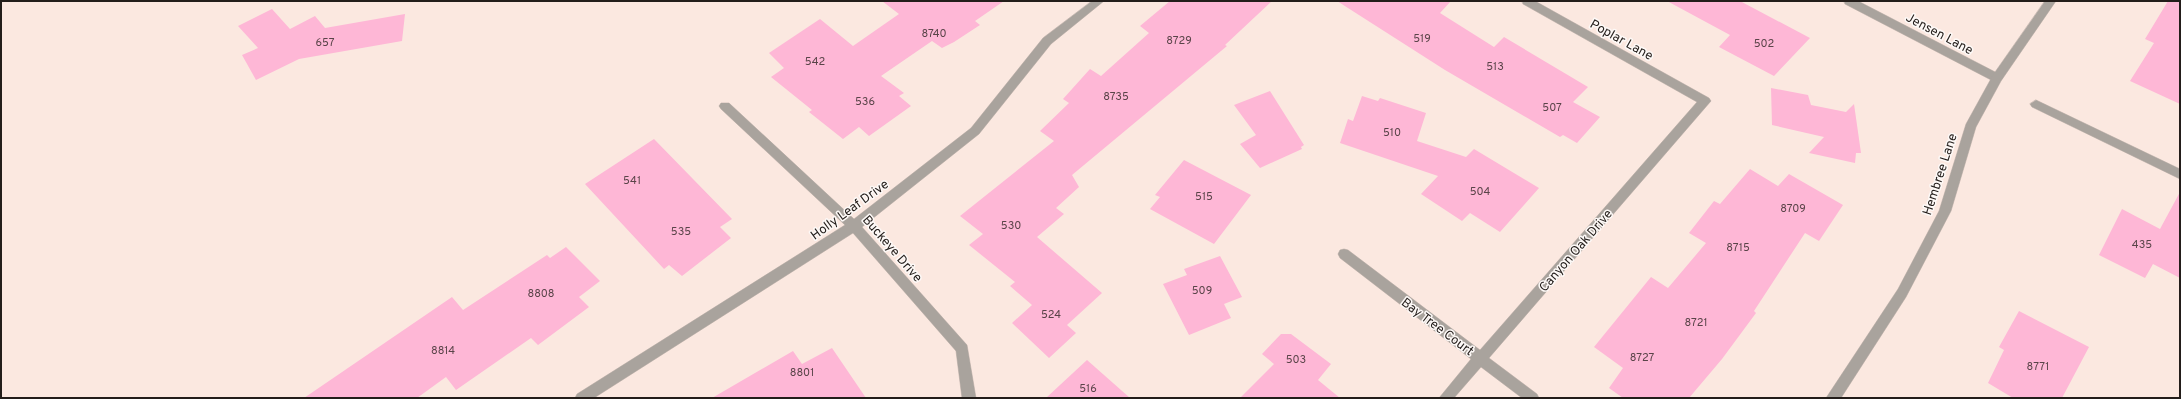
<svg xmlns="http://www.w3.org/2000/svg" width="2181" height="399" font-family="Overpass,sans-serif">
<rect width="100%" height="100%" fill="#fbe8e0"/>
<g fill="#feb7d6">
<path d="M 882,1 L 1004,1 L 975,21 L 980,25 L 954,42 L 942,48 L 932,41 L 881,76 L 904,93 L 899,96 L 911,106 L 869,136 L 859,127 L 843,139 L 809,112 L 812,110 L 771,77 L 784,68 L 769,53 L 820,19 L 853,46 L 899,14 Z"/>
<path d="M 1170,1 L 1272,1 L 1225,45 L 1227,46 L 1072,175 L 1079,187 L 1056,208 L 1064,214 L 1037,237 L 1102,293 L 1067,325 L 1076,333 L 1049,358 L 1012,323 L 1032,305 L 1010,286 L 1015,282 L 969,245 L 983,234 L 960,216 L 1054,141 L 1040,131 L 1069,103 L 1063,99 L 1090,69 L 1101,76 L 1149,33 L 1140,26 Z"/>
<path d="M 1337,1 L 1451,1 L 1440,13 L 1494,47 L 1504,37 L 1588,87 L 1573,102 L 1600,117 L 1577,143 L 1563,135 L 1560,137 L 1445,70 Z"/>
<path d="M 1667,1 L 1740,1 L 1810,38 L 1774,76 L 1719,47 L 1730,35 Z"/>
<path d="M 2168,1 L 2180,1 L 2180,104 L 2130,81 L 2154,43 L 2145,39 Z"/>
<path d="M 272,9 L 290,29 L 315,16 L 325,28 L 405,14 L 402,41 L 299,59 L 256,80 L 242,55 L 258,48 L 238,26 Z"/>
<path d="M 1771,88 L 1808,95 L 1811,105 L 1846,112 L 1854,104 L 1861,153 L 1856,153 L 1855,163 L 1809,153 L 1824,137 L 1772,125 Z"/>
<path d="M 1270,91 L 1304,145 L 1301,147 L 1302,149 L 1260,168 L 1240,144 L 1256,135 L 1234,105 Z"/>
<path d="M 1362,96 L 1378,101 L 1380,98 L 1426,113 L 1417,141 L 1466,157 L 1474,149 L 1539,188 L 1500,232 L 1470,213 L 1462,221 L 1421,194 L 1438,176 L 1340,143 L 1348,119 L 1353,121 Z"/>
<path d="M 654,139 L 732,219 L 720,227 L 731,238 L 682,276 L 669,265 L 664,269 L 585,184 Z"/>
<path d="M 1184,160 L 1251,195 L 1214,244 L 1150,209 L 1160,197 L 1155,195 Z"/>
<path d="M 1750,169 L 1778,186 L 1789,174 L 1843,205 L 1819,241 L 1805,233 L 1754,311 L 1756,313 L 1722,359 L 1689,398 L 1623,398 L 1609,388 L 1623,368 L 1594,347 L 1651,277 L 1668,288 L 1706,243 L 1689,233 L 1714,201 L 1720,204 Z"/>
<path d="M 2180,192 L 2180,278 L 2153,264 L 2145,278 L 2099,255 L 2122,209 L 2160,229 Z"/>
<path d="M 566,247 L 600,281 L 579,297 L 589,307 L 538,345 L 531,338 L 456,390 L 446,377 L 417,398 L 304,398 L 452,297 L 463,310 L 547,255 L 550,258 Z"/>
<path d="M 1220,256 L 1242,297 L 1224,304 L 1231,318 L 1189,335 L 1163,284 L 1187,275 L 1184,269 Z"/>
<path d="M 2019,311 L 2089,347 L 2062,398 L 2013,398 L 1988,383 L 2004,350 L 1999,347 Z"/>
<path d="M 1281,334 L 1291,334 L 1331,364 L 1318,380 L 1340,398 L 1240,398 L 1274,364 L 1262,354 Z"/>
<path d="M 832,348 L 866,398 L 712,398 L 793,351 L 802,364 Z"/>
<path d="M 1087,360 L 1130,398 L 1046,398 Z"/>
</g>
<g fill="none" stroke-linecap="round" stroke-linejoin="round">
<defs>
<g id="minor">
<path d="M 1092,1 L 1104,1 L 1051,44 L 979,134 L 862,227 L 967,345 L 976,398 L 962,398 L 956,351 L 853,233 L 594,398 L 575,398 L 577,394 L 845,225 L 721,109 L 719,106 L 721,103 L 729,103 L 854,219 L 971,128 L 1043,38 Z"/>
<path d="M 1522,1 L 1535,1 L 1709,98 L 1711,101 L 1489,358 L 1537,394 L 1539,398 L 1522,398 L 1481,367 L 1454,398 L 1439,398 L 1471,359 L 1340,258 L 1338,254 L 1340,250 L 1344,249 L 1348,250 L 1480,350 L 1697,102 L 1523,4 Z"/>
<path d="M 1844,1 L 1858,1 L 2001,75 L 2003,78 L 1997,82 L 1993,81 L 1845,4 Z"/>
<path d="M 2036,100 L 2180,169 L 2180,179 L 2032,107 L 2030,104 Z"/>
</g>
<path id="tertiary" d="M 2045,1 L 2056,1 L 2001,81 L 1976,127 L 1951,211 L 1906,297 L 1841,398 L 1826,398 L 1898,289 L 1939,211 L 1966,124 L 1993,75 Z"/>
</defs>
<use href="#minor" stroke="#d4c3bc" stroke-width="1"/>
<use href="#tertiary" stroke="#d4c3bc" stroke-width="1"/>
<use href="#minor" fill="#a9a39d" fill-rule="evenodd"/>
<use href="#tertiary" fill="#a9a39d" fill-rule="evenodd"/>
</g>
<g text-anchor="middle" stroke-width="3" stroke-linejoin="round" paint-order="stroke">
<g font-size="11" fill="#5a4449">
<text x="934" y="37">8740</text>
<text x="1422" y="42">519</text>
<text x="1179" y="44">8729</text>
<text x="325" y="46">657</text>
<text x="1764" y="47">502</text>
<text x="815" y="65">542</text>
<text x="1495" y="70">513</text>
<text x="1116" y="100">8735</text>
<text x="865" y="105">536</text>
<text x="1552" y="111">507</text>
<text x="1392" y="136">510</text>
<text x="632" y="184">541</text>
<text x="1480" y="195">504</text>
<text x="1204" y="200">515</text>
<text x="1793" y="212">8709</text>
<text x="1011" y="229">530</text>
<text x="681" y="235">535</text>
<text x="2142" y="248">435</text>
<text x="1738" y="251">8715</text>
<text x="1202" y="294">509</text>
<text x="541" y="297">8808</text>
<text x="1051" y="318">524</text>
<text x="1696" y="326">8721</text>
<text x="443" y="354">8814</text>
<text x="1642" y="361">8727</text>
<text x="1296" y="363">503</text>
<text x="2038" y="370">8771</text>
<text x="802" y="376">8801</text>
<text x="1088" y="392">516</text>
</g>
<g font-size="13" fill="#231d1a" stroke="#fdf9f7">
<text transform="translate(1940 33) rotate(28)" y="5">Jensen Lane</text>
<text transform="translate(1622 39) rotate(29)" y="5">Poplar Lane</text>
<text transform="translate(1939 174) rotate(-72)" y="5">Hembree Lane</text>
<text transform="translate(849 209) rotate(-36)" y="5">Holly Leaf Drive</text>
<text transform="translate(893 248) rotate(49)" y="5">Buckeye Drive</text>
<text transform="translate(1575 250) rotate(-49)" y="5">Canyon Oak Drive</text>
<text transform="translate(1438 326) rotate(37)" y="5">Bay Tree Court</text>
</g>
</g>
<rect width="2181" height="399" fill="none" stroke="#231d1a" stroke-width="4"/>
</svg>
